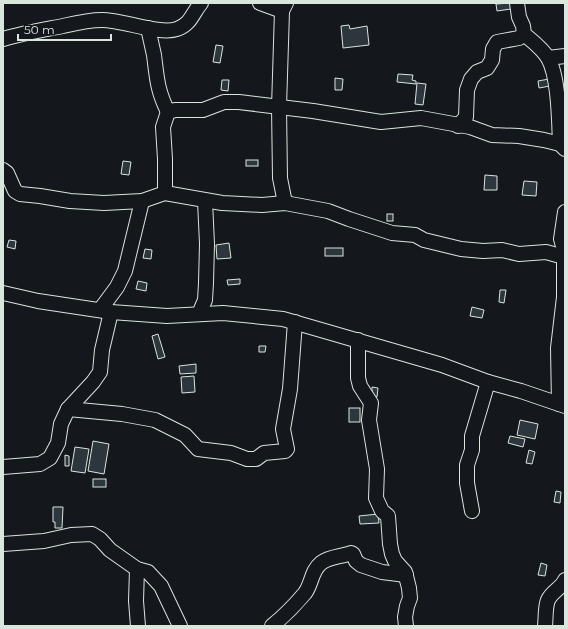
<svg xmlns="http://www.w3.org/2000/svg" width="568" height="629" font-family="Montserrat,sans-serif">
<rect width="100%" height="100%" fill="#14181c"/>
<g fill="#2c363c" stroke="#d8e6dc">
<path d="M 510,3 L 511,9 L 497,11 L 496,4 Z"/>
<path d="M 349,25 L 350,29 L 367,26 L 369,45 L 343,48 L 341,26 Z"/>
<path d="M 216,45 L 223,46 L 220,63 L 213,62 Z"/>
<path d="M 398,74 L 413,75 L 412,80 L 416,81 L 416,84 L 397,82 Z"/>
<path d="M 335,78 L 343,79 L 342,90 L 335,90 Z"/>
<path d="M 549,79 L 550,86 L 539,88 L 538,81 Z"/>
<path d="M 222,80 L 229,80 L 228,91 L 221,90 Z"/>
<path d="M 417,83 L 426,84 L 423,105 L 415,104 Z"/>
<rect x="246" y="160" width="12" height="6"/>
<path d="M 123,161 L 131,162 L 129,175 L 121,174 Z"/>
<path d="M 485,175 L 497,176 L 497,190 L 484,190 Z"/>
<path d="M 524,181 L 537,182 L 536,196 L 522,195 Z"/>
<rect x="387" y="214" width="6" height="7"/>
<path d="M 9,240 L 16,241 L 15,249 L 7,247 Z"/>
<path d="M 229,243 L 231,258 L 217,259 L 216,245 Z"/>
<rect x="325" y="248" width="18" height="8"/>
<path d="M 145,249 L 152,250 L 151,259 L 143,258 Z"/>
<path d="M 240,279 L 240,284 L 228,285 L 227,280 Z"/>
<path d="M 138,281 L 147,283 L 146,291 L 136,289 Z"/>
<path d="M 500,290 L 506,290 L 504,303 L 499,302 Z"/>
<path d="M 472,307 L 484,310 L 482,318 L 470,316 Z"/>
<path d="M 158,334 L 165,357 L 158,359 L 152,336 Z"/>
<path d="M 259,346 L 266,346 L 265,352 L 259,352 Z"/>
<path d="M 196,364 L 196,373 L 180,374 L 179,366 Z"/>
<path d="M 194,376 L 195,392 L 182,393 L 181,377 Z"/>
<path d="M 372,387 L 378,388 L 377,397 L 372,396 Z"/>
<rect x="349" y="408" width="11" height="14"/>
<path d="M 520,420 L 538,424 L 535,439 L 517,435 Z"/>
<path d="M 510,436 L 525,439 L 523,447 L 508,443 Z"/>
<path d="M 93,441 L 109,444 L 104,474 L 88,471 Z"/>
<path d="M 75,447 L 89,449 L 85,473 L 71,471 Z"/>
<path d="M 529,450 L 535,452 L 532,464 L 526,463 Z"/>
<path d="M 65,455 L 69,456 L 69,466 L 65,466 Z"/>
<rect x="93" y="479" width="13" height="8"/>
<path d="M 556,491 L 561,492 L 560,503 L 554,502 Z"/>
<path d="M 53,507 L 63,507 L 62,528 L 55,528 L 55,522 L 53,522 Z"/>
<path d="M 378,514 L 379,523 L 360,524 L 359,516 Z"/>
<path d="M 541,563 L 547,565 L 545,576 L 538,575 Z"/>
</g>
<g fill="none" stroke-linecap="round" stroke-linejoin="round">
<defs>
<g id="minor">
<path d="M 260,3 L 282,11"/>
<path d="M 517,3 L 519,17 L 523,26 L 524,34 C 532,41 542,48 548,58 C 559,77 559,122 560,144"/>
<path d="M 148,28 C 150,37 152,46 154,55 C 157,78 157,90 168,112"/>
<path d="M 3,39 C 23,33 42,30 63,26 C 76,23 88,20 102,20 C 123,20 160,35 177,29 C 191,24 192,14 201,3"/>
<path d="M 548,58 L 565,56"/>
<path d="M 458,126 L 466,117 L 467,90 L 471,79 L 477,72 L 487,68 L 492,60 L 493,49 L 497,42 L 519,38 L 524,34"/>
<path d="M 3,170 L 7,173 L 15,191 L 20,194 L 40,196 L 70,201 L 104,203 L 142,201 L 165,193 L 222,203 L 262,205 L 285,203 L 328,211 L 349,219 L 392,233 L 415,235 L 424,240 L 461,249 L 483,251 L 502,250 L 519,254 L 546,252 L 564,257"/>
<path d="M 165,193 L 165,159 L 163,127 L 168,112 L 175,110 L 203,110 L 224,102 L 239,102 L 313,111 L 381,122 L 421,118 L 470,127 L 492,135 L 519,136 L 544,140 L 560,144 L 565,149"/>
<path d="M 285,203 L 280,178 L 279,107 L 282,11 L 286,3"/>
<path d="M 3,293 L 38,301 L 111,312 L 167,316 L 223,313 L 283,319 L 442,365 L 488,382 L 521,391 L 565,406"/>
<path d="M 100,310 L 117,287 L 125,271 L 142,201"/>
<path d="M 199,314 L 205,300 L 206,283 L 207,244 L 205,201"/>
<path d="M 358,340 L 358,378 L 360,386 L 371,403 L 369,420 L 377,469 L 376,498 L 382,511 L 388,516 L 390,544 L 392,554 L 395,561 L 405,572 L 409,588 L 410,598 L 407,606 L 405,617 L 406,626"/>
<path d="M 559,404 L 558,348 L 564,297 L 564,250 L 561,239 L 565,212"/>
<path d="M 68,409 L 122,414 L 155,420 L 185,435 L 198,449 L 231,453 L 247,459 L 256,459 L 264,453 L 285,451 L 287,449 L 283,429 L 290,389 L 295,322"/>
<path d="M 3,467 L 40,464 L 50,458 L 58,443 L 61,424 L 68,409 L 93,382 L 100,372 L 102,350 L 111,312"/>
<path d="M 472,511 L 467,483 L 467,465 L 472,450 L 472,436 L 488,382"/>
<path d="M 3,544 L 44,541 L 71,535 L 92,534 L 100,539 L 110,550 L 137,569 L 148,572 L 161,586 L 180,626"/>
<path d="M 137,569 L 136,601 L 138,626"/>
<path d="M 272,626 C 284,616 295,605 305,593 C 312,584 311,571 321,563 C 330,556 341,557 351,553 L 353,554 L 356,561 L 361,565 L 382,572 L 406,575"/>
<path d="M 545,626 C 546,618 545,607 548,600 C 552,591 562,588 565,580"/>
</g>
</defs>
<use href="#minor" stroke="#d8e6dc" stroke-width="16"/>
<use href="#minor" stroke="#14181c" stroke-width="14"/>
</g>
<rect width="568" height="629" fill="none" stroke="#d8e6dc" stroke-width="8"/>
<path d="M18 34v6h93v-6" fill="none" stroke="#d8e6dc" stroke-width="2"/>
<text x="24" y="34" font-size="12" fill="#d8e6dc" stroke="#14181c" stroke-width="3" paint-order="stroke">50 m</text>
</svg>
